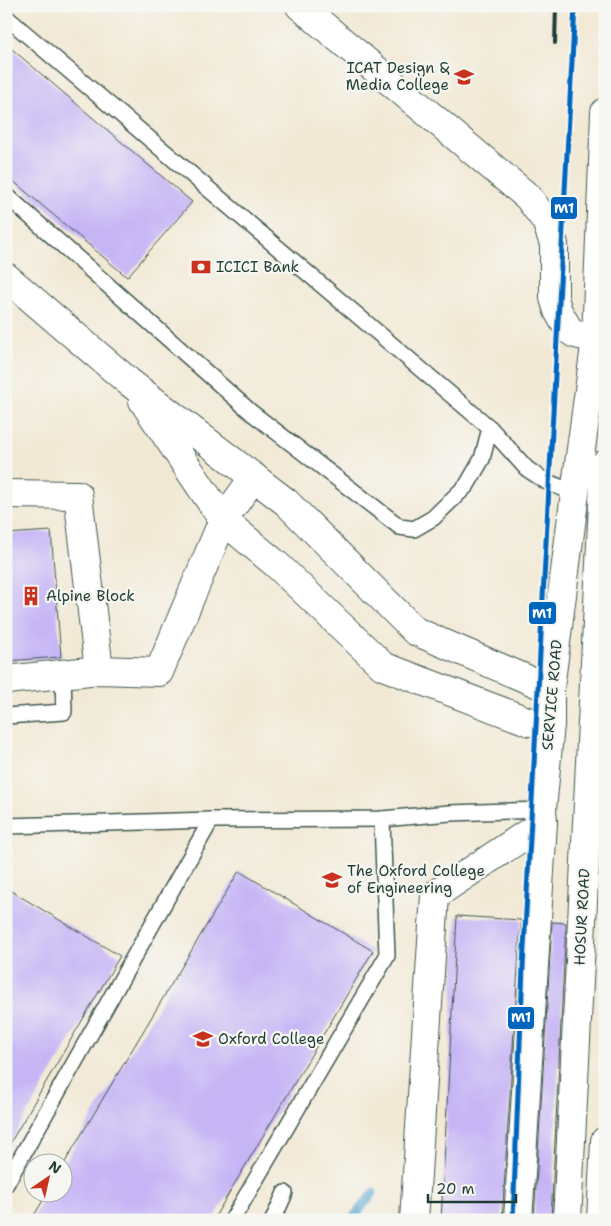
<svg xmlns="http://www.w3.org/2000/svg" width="611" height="1226" font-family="'Shantell Sans',sans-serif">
<rect width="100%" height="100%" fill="#f6f6f2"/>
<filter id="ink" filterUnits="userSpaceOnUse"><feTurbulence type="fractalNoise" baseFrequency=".02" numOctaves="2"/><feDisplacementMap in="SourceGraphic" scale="10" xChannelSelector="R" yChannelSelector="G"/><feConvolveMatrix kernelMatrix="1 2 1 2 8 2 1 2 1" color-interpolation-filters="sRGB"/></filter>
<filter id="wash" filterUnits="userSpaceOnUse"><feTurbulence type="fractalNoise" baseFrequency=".0096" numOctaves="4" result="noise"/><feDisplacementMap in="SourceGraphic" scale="20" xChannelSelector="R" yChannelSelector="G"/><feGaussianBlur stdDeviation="1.12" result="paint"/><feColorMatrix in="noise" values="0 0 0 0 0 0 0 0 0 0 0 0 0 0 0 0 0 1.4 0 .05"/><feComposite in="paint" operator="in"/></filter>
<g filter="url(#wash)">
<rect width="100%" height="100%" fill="#f2e9d5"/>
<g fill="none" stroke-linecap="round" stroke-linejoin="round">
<path stroke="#54a5cf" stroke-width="9" d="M 351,1220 L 373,1193"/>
</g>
<g id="blocks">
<g fill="#c6b5f5">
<path d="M 6,44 L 192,202 L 127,277 L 6,175 Z"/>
<path d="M 51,531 L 61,657 L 6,661 L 6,534 Z"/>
<path d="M 239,871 L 373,951 L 213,1220 L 31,1220 L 47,1194 L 62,1194 L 62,1167 Z"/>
<path d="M 6,888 L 120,956 L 6,1150 Z"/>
<path d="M 457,916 L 521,920 L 502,1220 L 441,1220 Z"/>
<path d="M 552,922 L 566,923 L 551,1220 L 534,1220 Z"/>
</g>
</g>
</g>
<g filter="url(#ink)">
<use href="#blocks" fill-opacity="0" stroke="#3f574c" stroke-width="1"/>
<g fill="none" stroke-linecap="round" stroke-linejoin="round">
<defs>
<g id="lane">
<path d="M 6,17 L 490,428 L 527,469 L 547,482 L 575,493"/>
<path d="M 6,195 L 252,413 L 400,527 L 414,529 L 433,518 L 467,485 L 482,459 L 490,428"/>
<path d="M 6,716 L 64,712 L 63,674"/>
<path d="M 6,826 L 211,820 L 382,819 L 450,813 L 542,810"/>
<path d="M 6,1184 L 211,820"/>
<path d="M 232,1220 L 387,956 L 382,819"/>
<path d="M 273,1220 L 285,1193"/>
</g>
<g id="street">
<path d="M 300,6 L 528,197 L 546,221 L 554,244 L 554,298 L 558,311 L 569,330 L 575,334 L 596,339"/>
<path d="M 6,277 L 129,382 L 286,502 L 415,631 L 550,689"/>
<path d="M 143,401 L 223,520 L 276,564 L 383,666 L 530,722 L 550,724"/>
<path d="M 6,494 L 78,495 L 99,670"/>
<path d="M 6,680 L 99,670 L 159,672 L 223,520 L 254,477"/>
<path d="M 414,1220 L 435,895 L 543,823"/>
</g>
<path id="secondary" d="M 518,1220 L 543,823 L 542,810 L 550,724 L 550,689 L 575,493 L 596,339 L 605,112"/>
<g id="highway">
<path d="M 567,1220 L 605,464"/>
<path d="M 601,1220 L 605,1141"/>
</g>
</defs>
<use href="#lane" stroke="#3f574c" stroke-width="18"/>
<use href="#street" stroke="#3f574c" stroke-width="30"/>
<use href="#secondary" stroke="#3f574c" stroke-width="30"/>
<use href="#highway" stroke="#3f574c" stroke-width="30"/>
<use href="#lane" stroke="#fff" stroke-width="15"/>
<use href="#street" stroke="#fff" stroke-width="28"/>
<use href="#secondary" stroke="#fff" stroke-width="28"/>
<use href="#highway" stroke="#fff" stroke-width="28"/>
<path stroke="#1f3d34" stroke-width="4" d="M 555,43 L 556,6"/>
<defs>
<path id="metro-1" d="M 513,1220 L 523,967 L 575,6"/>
</defs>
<use href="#metro-1" stroke="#f6f6f2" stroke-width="9"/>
<use href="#metro-1" stroke="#0065bd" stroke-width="5"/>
</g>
</g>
<defs>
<symbol id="university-bare" viewBox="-9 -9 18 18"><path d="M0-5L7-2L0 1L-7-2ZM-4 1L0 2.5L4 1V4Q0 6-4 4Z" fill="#c8321e" stroke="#f6f6f2" stroke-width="2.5" paint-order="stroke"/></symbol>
<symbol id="bank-bare" viewBox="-9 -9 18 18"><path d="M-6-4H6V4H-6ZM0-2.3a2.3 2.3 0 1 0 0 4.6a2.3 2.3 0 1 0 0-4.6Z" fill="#c8321e" stroke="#f6f6f2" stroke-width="2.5" paint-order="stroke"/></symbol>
<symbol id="building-bare" viewBox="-9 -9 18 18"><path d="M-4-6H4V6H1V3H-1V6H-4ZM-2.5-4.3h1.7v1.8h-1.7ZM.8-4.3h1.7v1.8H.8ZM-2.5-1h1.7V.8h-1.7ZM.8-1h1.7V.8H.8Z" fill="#c8321e" stroke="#f6f6f2" stroke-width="2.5" paint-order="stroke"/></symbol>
</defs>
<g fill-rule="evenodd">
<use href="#university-bare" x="450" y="63" width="28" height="28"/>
<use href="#bank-bare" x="187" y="253" width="28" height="28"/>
<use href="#building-bare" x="17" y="582" width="28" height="28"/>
<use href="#university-bare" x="318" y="866" width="28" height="28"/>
<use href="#university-bare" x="189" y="1025" width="28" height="28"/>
</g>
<g text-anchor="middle" stroke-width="4.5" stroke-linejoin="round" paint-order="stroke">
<g font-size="15" fill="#1f3d34" stroke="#f6f6f2" text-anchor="start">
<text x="449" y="73" text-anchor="end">ICAT Design &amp;<tspan x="449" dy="17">Media College</tspan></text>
<text x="216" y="272">ICICI Bank</text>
<text x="46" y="601">Alpine Block</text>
<text x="347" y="876">The Oxford College<tspan x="347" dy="17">of Engineering</tspan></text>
<text x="218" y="1044">Oxford College</text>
</g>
<g font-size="15" fill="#1f3d34" stroke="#f6f6f2">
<text transform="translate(552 695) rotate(-85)" y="5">SERVICE ROAD</text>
<text transform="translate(582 917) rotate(-87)" y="5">HOSUR ROAD</text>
</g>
</g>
<g stroke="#f6f6f2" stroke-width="2">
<rect x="550" y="196" width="28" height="24" rx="5" fill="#0065bd"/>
<rect x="528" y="601" width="29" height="24" rx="5" fill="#0065bd"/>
<rect x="507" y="1006" width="28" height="24" rx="5" fill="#0065bd"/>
</g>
<g font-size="14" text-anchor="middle" font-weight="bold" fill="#fff">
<text x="564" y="213">M1</text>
<text x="542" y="618">M1</text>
<text x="521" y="1022">M1</text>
</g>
<rect width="611" height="1226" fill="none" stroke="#f6f6f2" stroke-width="25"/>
<g transform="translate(48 1178) rotate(34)"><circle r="24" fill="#f6f6f2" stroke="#a0aca6"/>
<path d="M0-4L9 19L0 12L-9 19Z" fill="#c8321e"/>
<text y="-8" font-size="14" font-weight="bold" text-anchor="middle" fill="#1f3d34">N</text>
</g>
<path d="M428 1194v8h88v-8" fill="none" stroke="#1f3d34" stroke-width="2.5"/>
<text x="436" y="1194" font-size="15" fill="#1f3d34" stroke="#f6f6f2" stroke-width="4" paint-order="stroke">20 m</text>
</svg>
